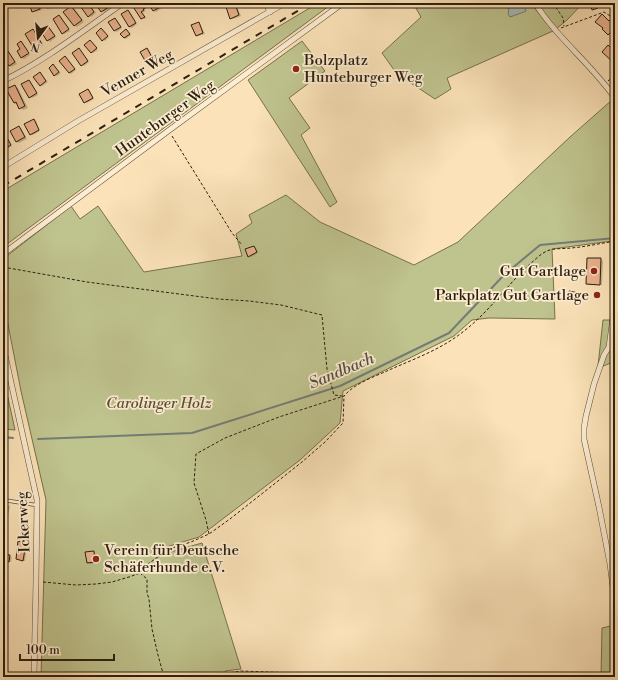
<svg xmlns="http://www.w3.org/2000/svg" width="618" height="680" font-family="'Libre Bodoni',serif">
<rect width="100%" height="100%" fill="#fbe2b8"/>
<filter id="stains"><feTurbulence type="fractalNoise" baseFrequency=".005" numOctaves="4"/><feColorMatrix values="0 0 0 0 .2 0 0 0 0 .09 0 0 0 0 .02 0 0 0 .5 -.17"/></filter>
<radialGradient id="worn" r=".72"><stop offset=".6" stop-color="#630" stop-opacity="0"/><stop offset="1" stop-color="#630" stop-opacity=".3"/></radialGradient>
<g fill="#bfc38e" stroke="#76714e">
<path d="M 318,3 L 333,3 L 3,247 L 3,191 Z"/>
<path d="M 413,3 L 532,3 L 533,6 L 553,31 L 447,78 L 451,89 L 435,99 L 397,74 L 382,53 L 421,17 Z"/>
<path d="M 537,3 L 583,3 L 567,20 L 556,29 Z"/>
<path d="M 302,41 L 325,71 L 289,98 L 310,128 L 301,135 L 337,202 L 330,207 L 248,80 Z"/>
<path d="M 613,99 L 615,101 L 615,213 L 612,241 L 552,249 L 555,319 L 489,318 L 472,320 L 454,336 L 343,391 L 340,423 L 300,460 L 199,537 L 166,547 L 167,553 L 202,543 L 241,669 L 225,671 L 227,676 L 242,675 L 298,677 L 41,677 L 46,500 L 21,391 L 3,299 L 3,259 L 71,206 L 80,219 L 98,206 L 144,272 L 242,256 L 236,234 L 252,223 L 249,215 L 286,195 L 320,222 L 414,265 L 458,242 L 570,137 Z"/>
<path d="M 603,320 L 611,320 L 608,347 L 615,348 L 615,356 L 613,362 L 601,367 L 598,366 Z"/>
<path d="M 3,375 L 15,430 L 3,429 Z"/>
<path d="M 615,625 L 615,677 L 601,677 L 602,628 Z"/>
</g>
<path fill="#a5baba" stroke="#757c75" d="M 500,3 L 523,3 L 526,11 L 524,12 L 510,17 L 508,14 L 509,9 Z"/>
<g fill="#0003">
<path d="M 30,3 L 39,3 L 42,10 L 35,12 L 33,11 Z"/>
<path d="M 46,3 L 56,3 L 57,6 L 50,9 L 48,8 Z"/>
<path d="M 79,3 L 88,3 L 96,13 L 91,17 L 89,16 Z"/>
<path d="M 96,3 L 106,3 L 110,8 L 104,12 L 102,11 Z"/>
<path d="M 137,3 L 142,3 L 146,9 L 145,10 L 145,11 L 143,13 L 146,18 L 144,19 L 142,18 Z"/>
<path d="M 149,3 L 159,3 L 162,8 L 156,12 L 154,11 Z"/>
<path d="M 235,5 L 237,6 L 241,16 L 233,19 L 231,18 Z"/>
<path d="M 71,7 L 75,9 L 84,22 L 77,27 L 74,25 Z"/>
<path d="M 128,11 L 130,12 L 137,24 L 132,28 L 130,27 L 122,15 Z"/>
<path d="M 59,16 L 61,17 L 70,31 L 64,34 L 62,33 Z"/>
<path d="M 602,16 L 611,21 L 615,21 L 615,38 L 609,34 L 603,29 Z"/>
<path d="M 115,19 L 117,21 L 122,28 L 117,32 L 115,31 L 110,23 Z"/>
<path d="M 198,23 L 200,24 L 205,34 L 198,36 L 196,35 Z"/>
<path d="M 47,26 L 49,27 L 56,37 L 50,42 L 48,40 L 41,30 Z"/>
<path d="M 101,29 L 109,37 L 105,41 L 97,33 Z"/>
<path d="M 33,30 L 35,32 L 43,46 L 37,49 L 35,48 Z"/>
<path d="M 127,30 L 131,35 L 126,39 L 124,38 Z"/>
<path d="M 90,41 L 98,50 L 93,53 L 91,52 Z"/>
<path d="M 23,44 L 30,55 L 24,59 L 22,58 L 18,51 L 21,49 Z"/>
<path d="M 147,49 L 149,50 L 155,62 L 149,65 L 147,64 Z"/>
<path d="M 81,51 L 89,62 L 84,66 L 82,65 Z"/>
<path d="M 8,52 L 10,54 L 17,64 L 11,67 L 10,66 Z"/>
<path d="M 67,59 L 76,70 L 71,74 L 69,73 Z"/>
<path d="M 53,66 L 61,73 L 57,76 L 55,75 Z"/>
<path d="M 40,73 L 42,75 L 48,82 L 42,86 L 40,85 Z"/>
<path d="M 29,81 L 31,82 L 38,95 L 32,98 L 30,97 Z"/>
<path d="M 15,86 L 18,88 L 28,108 L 23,110 L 20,108 L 18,105 L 14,103 Z"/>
<path d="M 88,90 L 90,91 L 94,99 L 87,103 L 85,102 Z"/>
<path d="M 3,93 L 8,105 L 3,108 Z"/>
<path d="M 34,120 L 36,121 L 40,131 L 33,135 L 31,134 Z"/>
<path d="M 19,127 L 21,128 L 27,139 L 19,143 L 17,142 L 11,131 Z"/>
<path d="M 5,135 L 7,136 L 12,146 L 7,149 L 5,148 L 3,145 L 3,136 Z"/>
<path d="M 254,247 L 256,248 L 258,253 L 251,257 L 249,256 Z"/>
<path d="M 588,259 L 601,259 L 603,261 L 602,285 L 589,285 L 587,284 Z"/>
<path d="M 3,503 L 10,506 L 5,532 L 3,531 Z"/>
<path d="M 25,544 L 27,545 L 25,561 L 19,560 L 17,559 Z"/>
<path d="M 93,552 L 95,553 L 97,562 L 90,564 L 88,562 Z"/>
<path d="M 3,555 L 12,557 L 11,562 L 3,560 Z"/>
</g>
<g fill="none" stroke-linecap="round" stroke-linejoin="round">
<g stroke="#757c75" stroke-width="2">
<path d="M 3,437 L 13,438"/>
<path d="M 38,439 L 192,433 L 340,386 L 449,333 L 504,275 L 540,245 L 615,238"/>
</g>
</g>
<g fill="#ebb48f" stroke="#2c1f0e">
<path d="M 29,3 L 38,3 L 40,9 L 32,12 Z"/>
<path d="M 45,3 L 55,3 L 56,5 L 47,8 Z"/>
<path d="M 78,3 L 88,3 L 94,12 L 88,17 Z"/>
<path d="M 95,3 L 106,3 L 109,7 L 101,12 Z"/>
<path d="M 135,3 L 141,3 L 145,8 L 143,9 L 144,10 L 141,12 L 145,17 L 141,19 L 132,5 Z"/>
<path d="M 148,3 L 158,3 L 160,7 L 153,11 Z"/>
<path d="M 597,3 L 598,8 L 592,10 L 590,4 Z"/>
<path d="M 235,4 L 239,15 L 230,19 L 226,7 Z"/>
<path d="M 71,6 L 82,20 L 74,26 L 63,12 Z"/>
<path d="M 128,10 L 136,23 L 129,27 L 121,14 Z"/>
<path d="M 602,14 L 609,21 L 612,18 L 615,21 L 615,28 L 608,35 L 602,29 L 603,28 L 595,22 Z"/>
<path d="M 59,15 L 69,29 L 62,34 L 53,19 Z"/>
<path d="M 115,18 L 121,27 L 114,31 L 108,22 Z"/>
<path d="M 199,22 L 203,33 L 196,36 L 191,25 Z"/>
<path d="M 47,25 L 55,36 L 47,41 L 40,30 Z"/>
<path d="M 101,28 L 108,36 L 102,41 L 96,33 Z"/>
<path d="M 33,29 L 42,44 L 34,49 L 25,34 Z"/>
<path d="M 126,29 L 130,34 L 124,38 L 120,34 Z"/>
<path d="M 90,40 L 97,48 L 91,53 L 84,45 Z"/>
<path d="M 21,41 L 29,53 L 21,58 L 17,51 L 20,49 L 17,44 Z"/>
<path d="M 615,44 L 615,64 L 602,52 L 608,45 L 611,48 Z"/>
<path d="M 79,48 L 88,61 L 81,66 L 72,53 Z"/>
<path d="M 147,48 L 154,61 L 147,64 L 140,52 Z"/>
<path d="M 8,51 L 15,62 L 9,66 L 3,57 L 3,55 Z"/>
<path d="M 65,56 L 75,69 L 69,73 L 59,61 Z"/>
<path d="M 53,64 L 59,72 L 54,76 L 49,68 Z"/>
<path d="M 40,72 L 46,81 L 40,86 L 33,77 Z"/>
<path d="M 29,80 L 37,93 L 29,98 L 21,84 Z"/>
<path d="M 15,85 L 25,106 L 19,109 L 16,102 L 14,103 L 6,89 Z"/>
<path d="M 88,89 L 93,98 L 84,103 L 79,94 Z"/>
<path d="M 34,119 L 39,130 L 30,135 L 24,124 Z"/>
<path d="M 19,126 L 25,137 L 16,142 L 10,131 Z"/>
<path d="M 5,134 L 11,145 L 4,149 L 3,147 L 3,135 Z"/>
<path d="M 254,246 L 257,252 L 248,257 L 245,249 Z"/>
<path d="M 587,258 L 601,258 L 600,285 L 586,284 Z"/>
<path d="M 569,291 L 579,293 L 578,297 L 569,296 Z"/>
<path d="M 3,502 L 7,503 L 3,524 Z"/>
<path d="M 18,541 L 26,543 L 23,561 L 16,559 Z"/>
<path d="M 94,551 L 95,562 L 87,563 L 85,552 Z"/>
<path d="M 3,554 L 10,555 L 9,562 L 3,561 Z"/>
</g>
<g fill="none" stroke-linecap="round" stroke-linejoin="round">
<defs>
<path id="service" d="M 3,500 L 36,505"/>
<g id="minor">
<path d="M 266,3 L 270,12"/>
<path d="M 535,3 C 557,38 591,64 615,98"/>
<path d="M 3,81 C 46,60 84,30 123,3"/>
<path d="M 3,167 L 78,121 L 285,3"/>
<path d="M 615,235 L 615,280 L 613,318 L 609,347 L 604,355 L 594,384 L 586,416 L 584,428 L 584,439 L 599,507 L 610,564 L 615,603"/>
<path d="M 3,254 L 168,131 L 343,3"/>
<path d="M 3,346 L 37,500 L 36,581 L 34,677"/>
</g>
</defs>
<use href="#service" stroke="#605038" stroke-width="4"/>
<use href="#minor" stroke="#605038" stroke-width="6"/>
<g stroke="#2c1f0e" stroke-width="1" stroke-dasharray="3 2" stroke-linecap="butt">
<path d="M 553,3 L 563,18 L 564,26"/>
<path d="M 561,28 L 604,12 L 615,19"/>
<path d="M 608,81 L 615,75"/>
<path d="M 172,136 L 232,233 L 242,245"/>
<path d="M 3,267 L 87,282 L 179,294 L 218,299 L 249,301 L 281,305 L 322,315 L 327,369 L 334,395 L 342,396"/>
<path d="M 3,323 L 7,342"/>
<path d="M 209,534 L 206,520 L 194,483 L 196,454 L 225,438 L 279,417 L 344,396 C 355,383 374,377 389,370 C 414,359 442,349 464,331 C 489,312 507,285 530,264 C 535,260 540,254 547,251 C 553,248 563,249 571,248 C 584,247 597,244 610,242"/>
<path d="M 140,573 L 147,579 L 147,593 L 149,599 L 152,629 L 158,655 L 164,677"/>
<path d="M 43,582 L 76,585 L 96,584 L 112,582 L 129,577 L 140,573 L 148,564 L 169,549 L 191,542 L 209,534 L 230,519 L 302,462 L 325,442 L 343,423 L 344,396"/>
<path d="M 201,677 L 241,671 L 405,677"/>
</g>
<use href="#service" stroke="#fcecd1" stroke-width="2.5"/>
<use href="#minor" stroke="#fcecd1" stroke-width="5"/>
<path stroke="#2c1f0e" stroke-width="2" stroke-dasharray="7 7" stroke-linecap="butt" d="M 3,186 L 311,3"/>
</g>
<g fill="#8f2418" stroke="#fcecd1" stroke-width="1.5">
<circle cx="296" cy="69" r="4"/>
<circle cx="594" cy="271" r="4"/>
<circle cx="597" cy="295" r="4"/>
<circle cx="96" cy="559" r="4"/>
</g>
<g text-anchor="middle" stroke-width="3.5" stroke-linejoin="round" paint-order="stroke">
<g font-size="15" fill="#2c1f0e" stroke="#fcecd1" text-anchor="start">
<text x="304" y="65">Bolzplatz<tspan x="304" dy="17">Hunteburger Weg</tspan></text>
<text x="586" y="276" text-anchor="end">Gut Gartlage</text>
<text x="589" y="300" text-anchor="end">Parkplatz Gut Gartlage</text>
<text x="104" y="555">Verein für Deutsche<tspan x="104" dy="17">Schäferhunde e.V.</tspan></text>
</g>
<g font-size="15" fill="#2c1f0e" stroke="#fcecd1">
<text transform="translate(137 73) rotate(-30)" y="5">Venner Weg</text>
<text transform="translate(165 118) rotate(-36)" y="5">Hunteburger Weg</text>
<text transform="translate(23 522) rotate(-93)" y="5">Ickerweg</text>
</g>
<g font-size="15" font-style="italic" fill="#585034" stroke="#fcecd1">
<text x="159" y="408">Carolinger Holz</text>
</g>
<g font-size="16" font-style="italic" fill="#504e42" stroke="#fcecd1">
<text transform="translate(341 370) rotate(-23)" y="6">Sandbach</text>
</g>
</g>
<rect width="618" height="680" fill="none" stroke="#fbe2b8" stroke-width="16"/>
<rect x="4" y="4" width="610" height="672" fill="none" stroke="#2c1f0e" stroke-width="2"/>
<rect x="8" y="8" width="602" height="664" fill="none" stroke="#2c1f0e"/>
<g transform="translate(38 38) rotate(195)" stroke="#fcecd1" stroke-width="3" paint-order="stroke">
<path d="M0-3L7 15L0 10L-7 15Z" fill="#2c1f0e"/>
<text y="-6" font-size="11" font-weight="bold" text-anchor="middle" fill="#2c1f0e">N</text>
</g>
<path d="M20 654v6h94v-6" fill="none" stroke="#2c1f0e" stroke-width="2"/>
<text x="26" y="654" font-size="12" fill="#2c1f0e" stroke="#fcecd1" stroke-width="3" paint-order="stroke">100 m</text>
<rect width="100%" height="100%" filter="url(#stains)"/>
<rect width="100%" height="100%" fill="url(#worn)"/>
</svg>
